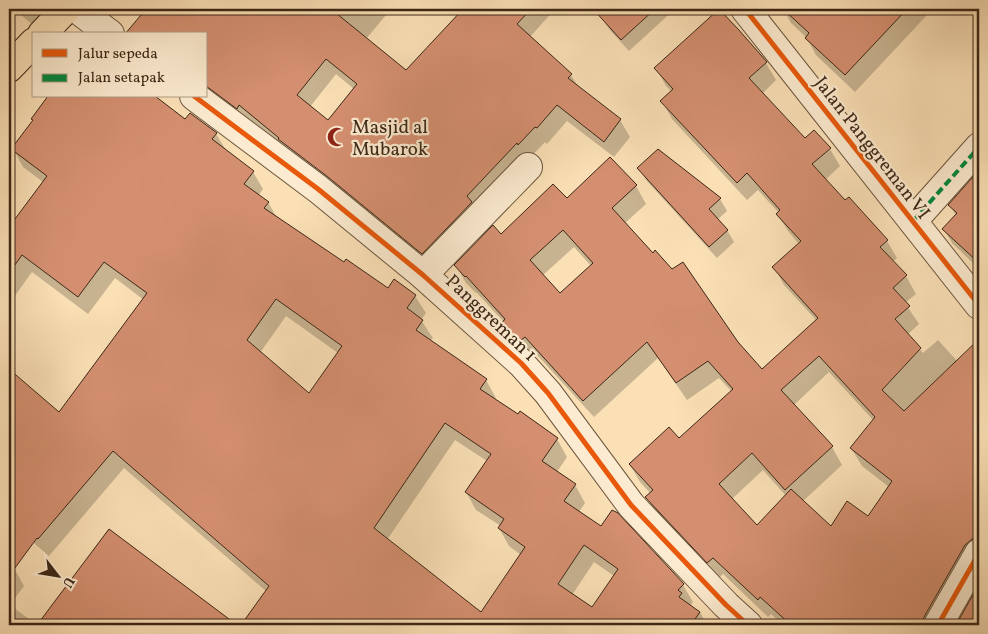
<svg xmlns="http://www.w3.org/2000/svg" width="988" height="634" font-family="Vollkorn,serif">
<rect width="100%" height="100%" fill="#fbe0b6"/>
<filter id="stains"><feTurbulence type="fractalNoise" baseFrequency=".004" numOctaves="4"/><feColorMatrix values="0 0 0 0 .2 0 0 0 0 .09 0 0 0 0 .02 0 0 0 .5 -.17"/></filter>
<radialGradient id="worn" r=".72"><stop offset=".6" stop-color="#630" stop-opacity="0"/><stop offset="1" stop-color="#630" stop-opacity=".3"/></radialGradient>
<g fill="#0003" fill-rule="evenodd">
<path d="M 14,9 L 51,9 L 35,27 Z"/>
<path d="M 147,9 L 391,9 L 366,39 L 406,72 L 465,9 L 555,9 L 530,37 L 571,75 L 579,88 L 620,120 L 630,137 L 614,157 L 567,121 L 547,144 L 545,142 L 528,160 L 432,270 L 206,93 L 206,34 L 128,32 ZM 336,74 L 354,89 L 328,122 L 310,107 Z"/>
<path d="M 611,9 L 675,9 L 629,51 L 609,29 L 602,17 Z"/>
<path d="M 783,9 L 925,9 L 928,14 L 855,92 L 816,55 L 807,38 L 791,23 Z"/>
<path d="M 766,63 L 776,80 L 762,94 L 805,140 L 830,149 L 840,166 L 825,180 L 845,202 L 887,241 L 897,258 L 893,262 L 906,276 L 916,294 L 905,303 L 919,324 L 907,335 L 923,353 L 938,340 L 958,362 L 979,341 L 979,559 L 940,625 L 783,625 L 771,614 L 768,617 L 723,574 L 718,579 L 657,515 L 647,497 L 651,494 L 640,482 L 630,465 L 679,440 L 732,392 L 719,378 L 687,400 L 658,358 L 594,417 L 536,354 L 531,358 L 512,341 L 502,324 L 504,322 L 477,293 L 476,293 L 466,283 L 456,265 L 501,235 L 567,200 L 636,186 L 646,204 L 624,224 L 762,371 L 817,321 L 784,285 L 774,267 L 799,244 L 788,231 L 777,214 L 779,213 L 758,190 L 747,200 L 672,119 L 662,101 L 672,92 L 666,86 L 656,68 ZM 574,247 L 591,266 L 560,295 L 542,276 ZM 829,372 L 873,420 L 851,448 L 862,466 L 889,487 L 868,517 L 831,528 L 802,502 L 842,465 L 832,447 L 794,405 ZM 763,470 L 786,496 L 757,527 L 732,499 Z"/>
<path d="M 185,121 L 216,134 L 226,150 L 253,172 L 263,189 L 258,196 L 268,202 L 277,218 L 344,264 L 388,290 L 415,296 L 426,313 L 421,320 L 433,338 L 430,341 L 486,380 L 496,398 L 494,400 L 557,439 L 567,457 L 557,472 L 575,485 L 585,503 L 579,512 L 683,585 L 693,602 L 690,606 L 700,612 L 707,625 L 242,625 L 267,592 L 124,468 L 49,556 L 9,522 L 9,371 L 59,414 L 144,300 L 115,278 L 88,314 L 32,272 L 9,304 L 9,229 L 43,182 L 23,167 L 13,149 ZM 286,316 L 338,353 L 309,395 L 260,353 ZM 455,440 L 487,461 L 466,492 L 476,510 L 501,526 L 499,528 L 509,546 L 521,555 L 481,614 L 387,540 ZM 594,562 L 614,576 L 592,608 L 572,595 Z"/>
<path d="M 639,168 L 720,199 L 727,211 L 717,220 L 727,230 L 734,242 L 717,258 L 646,180 Z"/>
<path d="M 979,172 L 979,277 L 973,265 L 974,264 L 952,243 L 944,229 L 956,216 L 950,205 Z"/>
<path d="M 109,531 L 235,625 L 39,625 Z"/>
<path d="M 9,564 L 14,568 L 24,586 L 10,605 L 37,625 L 9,625 Z"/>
<path d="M 979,587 L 979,625 L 957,625 Z"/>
</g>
<g fill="#d48f70" stroke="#3c2716" fill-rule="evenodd">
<path d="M 146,9 L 331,9 L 406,70 L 463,9 L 531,9 L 517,24 L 572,74 L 568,78 L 621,119 L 604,142 L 557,105 L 537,128 L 535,127 L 518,145 L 517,143 L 467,196 L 472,202 L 422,254 L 328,177 L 278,139 L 279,138 L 239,105 L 237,109 L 206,86 L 206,34 L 125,34 ZM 326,59 L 357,84 L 328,120 L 297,95 Z"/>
<path d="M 593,9 L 655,9 L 621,40 Z"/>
<path d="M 719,9 L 738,29 L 767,62 L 749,78 L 805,138 L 814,130 L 831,148 L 812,164 L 845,200 L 849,197 L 888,240 L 880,247 L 907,275 L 893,288 L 910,306 L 895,319 L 921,348 L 882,390 L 904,411 L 979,339 L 979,537 L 972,539 L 965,545 L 924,617 L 922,625 L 791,625 L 760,597 L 758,600 L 713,558 L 707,563 L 645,497 L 653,490 L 629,464 L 669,427 L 679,438 L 733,389 L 708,361 L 676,383 L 647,342 L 583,401 L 525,337 L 520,341 L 501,324 L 505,319 L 466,276 L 465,277 L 454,265 L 493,225 L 501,234 L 553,184 L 567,198 L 610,157 L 637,185 L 612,208 L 653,253 L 655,250 L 672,269 L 683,262 L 738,342 L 762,369 L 818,318 L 772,267 L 801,241 L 776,214 L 780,210 L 747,173 L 737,183 L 660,101 L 673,89 L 654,68 ZM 563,230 L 593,263 L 560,293 L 530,260 ZM 819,356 L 875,417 L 850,448 L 892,481 L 868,516 L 847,501 L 831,526 L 791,489 L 757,525 L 719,484 L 752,453 L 785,490 L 833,446 L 781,390 Z"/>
<path d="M 783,9 L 907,9 L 845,75 L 805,38 L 809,33 Z"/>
<path d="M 48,96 L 155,96 L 185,119 L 190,113 L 217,133 L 212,139 L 254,171 L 244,184 L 269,202 L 264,208 L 344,262 L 346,259 L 388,288 L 394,279 L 416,295 L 407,308 L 423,320 L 416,330 L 487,379 L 480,389 L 518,414 L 520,411 L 558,438 L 542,461 L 576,484 L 564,501 L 601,526 L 612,510 L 618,513 L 684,584 L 678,590 L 682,593 L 679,597 L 700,612 L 691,625 L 241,625 L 269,586 L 113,451 L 38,539 L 37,538 L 9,576 L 9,369 L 59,412 L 147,293 L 104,262 L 78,297 L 22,255 L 9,273 L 9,227 L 47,176 L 11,149 L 33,120 L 31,119 ZM 276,299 L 342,346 L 309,393 L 247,340 ZM 445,423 L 491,454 L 465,492 L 504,519 L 498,528 L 525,547 L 481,612 L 374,528 ZM 584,545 L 618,569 L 592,607 L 558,584 Z"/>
<path d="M 658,149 L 721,198 L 709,209 L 728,230 L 709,247 L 637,168 Z"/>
<path d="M 979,170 L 979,263 L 942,229 L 957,213 L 948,205 Z"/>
<path d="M 109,529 L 237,625 L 37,625 Z"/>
<path d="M 979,584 L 979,625 L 956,625 Z"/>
</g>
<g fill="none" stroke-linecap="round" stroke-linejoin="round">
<defs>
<g id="minor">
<path d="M 77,9 L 110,34"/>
<path d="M 745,9 L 979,305"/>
<path d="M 194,96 L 318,189 L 423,275 L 521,363 L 548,393 L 631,505 L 726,605 L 748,625"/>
<path d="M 913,221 L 979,147"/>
<path d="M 423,275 L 528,167"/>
<path d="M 938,625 L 979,553"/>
</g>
<g id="major">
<path d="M 42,34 L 66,9"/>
<path d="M 9,68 L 34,42"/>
</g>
</defs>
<use href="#minor" stroke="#6c553e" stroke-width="30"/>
<use href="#major" stroke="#3c2716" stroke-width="30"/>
<use href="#minor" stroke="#fcebd0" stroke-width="28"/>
<use href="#major" stroke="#fbe0b6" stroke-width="28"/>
<path stroke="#00873e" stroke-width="4" stroke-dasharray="8 4" stroke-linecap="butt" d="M 913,221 L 979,147"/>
<defs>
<g id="cycleway">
<path d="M 745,9 L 979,305"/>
<path d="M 194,96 L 318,189 L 423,275 L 521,363 L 548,393 L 631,505 L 726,605 L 748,625"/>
<path d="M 938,625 L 979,553"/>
</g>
</defs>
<use href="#cycleway" stroke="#fcebd0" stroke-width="8"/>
<use href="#cycleway" stroke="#e8590c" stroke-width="5"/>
</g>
<defs>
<symbol id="mosque-bare" viewBox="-9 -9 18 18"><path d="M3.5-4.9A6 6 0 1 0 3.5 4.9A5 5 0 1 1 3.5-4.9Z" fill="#8f2418" stroke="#fcebd0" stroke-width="2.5" paint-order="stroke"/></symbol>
</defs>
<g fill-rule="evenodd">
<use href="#mosque-bare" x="323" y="123" width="28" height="28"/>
</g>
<g text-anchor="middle" stroke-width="4.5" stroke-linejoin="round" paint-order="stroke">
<g font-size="19" fill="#3c2716" stroke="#fcebd0" text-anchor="start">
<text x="352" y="133">Masjid al<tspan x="352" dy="22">Mubarok</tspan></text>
</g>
<g font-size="19" fill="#3c2716" stroke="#fcebd0">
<text transform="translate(873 147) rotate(52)" y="7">Jalan Panggreman VI</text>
<text transform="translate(492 317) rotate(43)" y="7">Panggreman 1</text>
</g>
</g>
<rect width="988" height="634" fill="none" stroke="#fbe0b6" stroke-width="30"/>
<rect x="10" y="10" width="968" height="614" fill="none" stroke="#3c2716" stroke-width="2.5"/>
<rect x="15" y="15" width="958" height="604" fill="none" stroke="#3c2716"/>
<rect x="32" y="32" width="175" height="65" fill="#fcebd0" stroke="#af9d86"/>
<rect x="42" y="49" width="25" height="8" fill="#e8590c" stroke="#af9d86"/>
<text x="78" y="58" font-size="15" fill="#3c2716">Jalur sepeda</text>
<rect x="42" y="74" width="25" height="8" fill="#00873e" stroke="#af9d86"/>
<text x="78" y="82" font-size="15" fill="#3c2716">Jalan setapak</text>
<g transform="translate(58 576) rotate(121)" stroke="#fcebd0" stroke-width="4" paint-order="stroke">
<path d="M0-4L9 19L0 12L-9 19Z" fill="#3c2716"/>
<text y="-8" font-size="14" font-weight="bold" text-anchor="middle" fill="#3c2716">U</text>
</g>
<rect width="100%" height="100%" filter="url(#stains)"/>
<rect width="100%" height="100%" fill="url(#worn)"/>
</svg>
